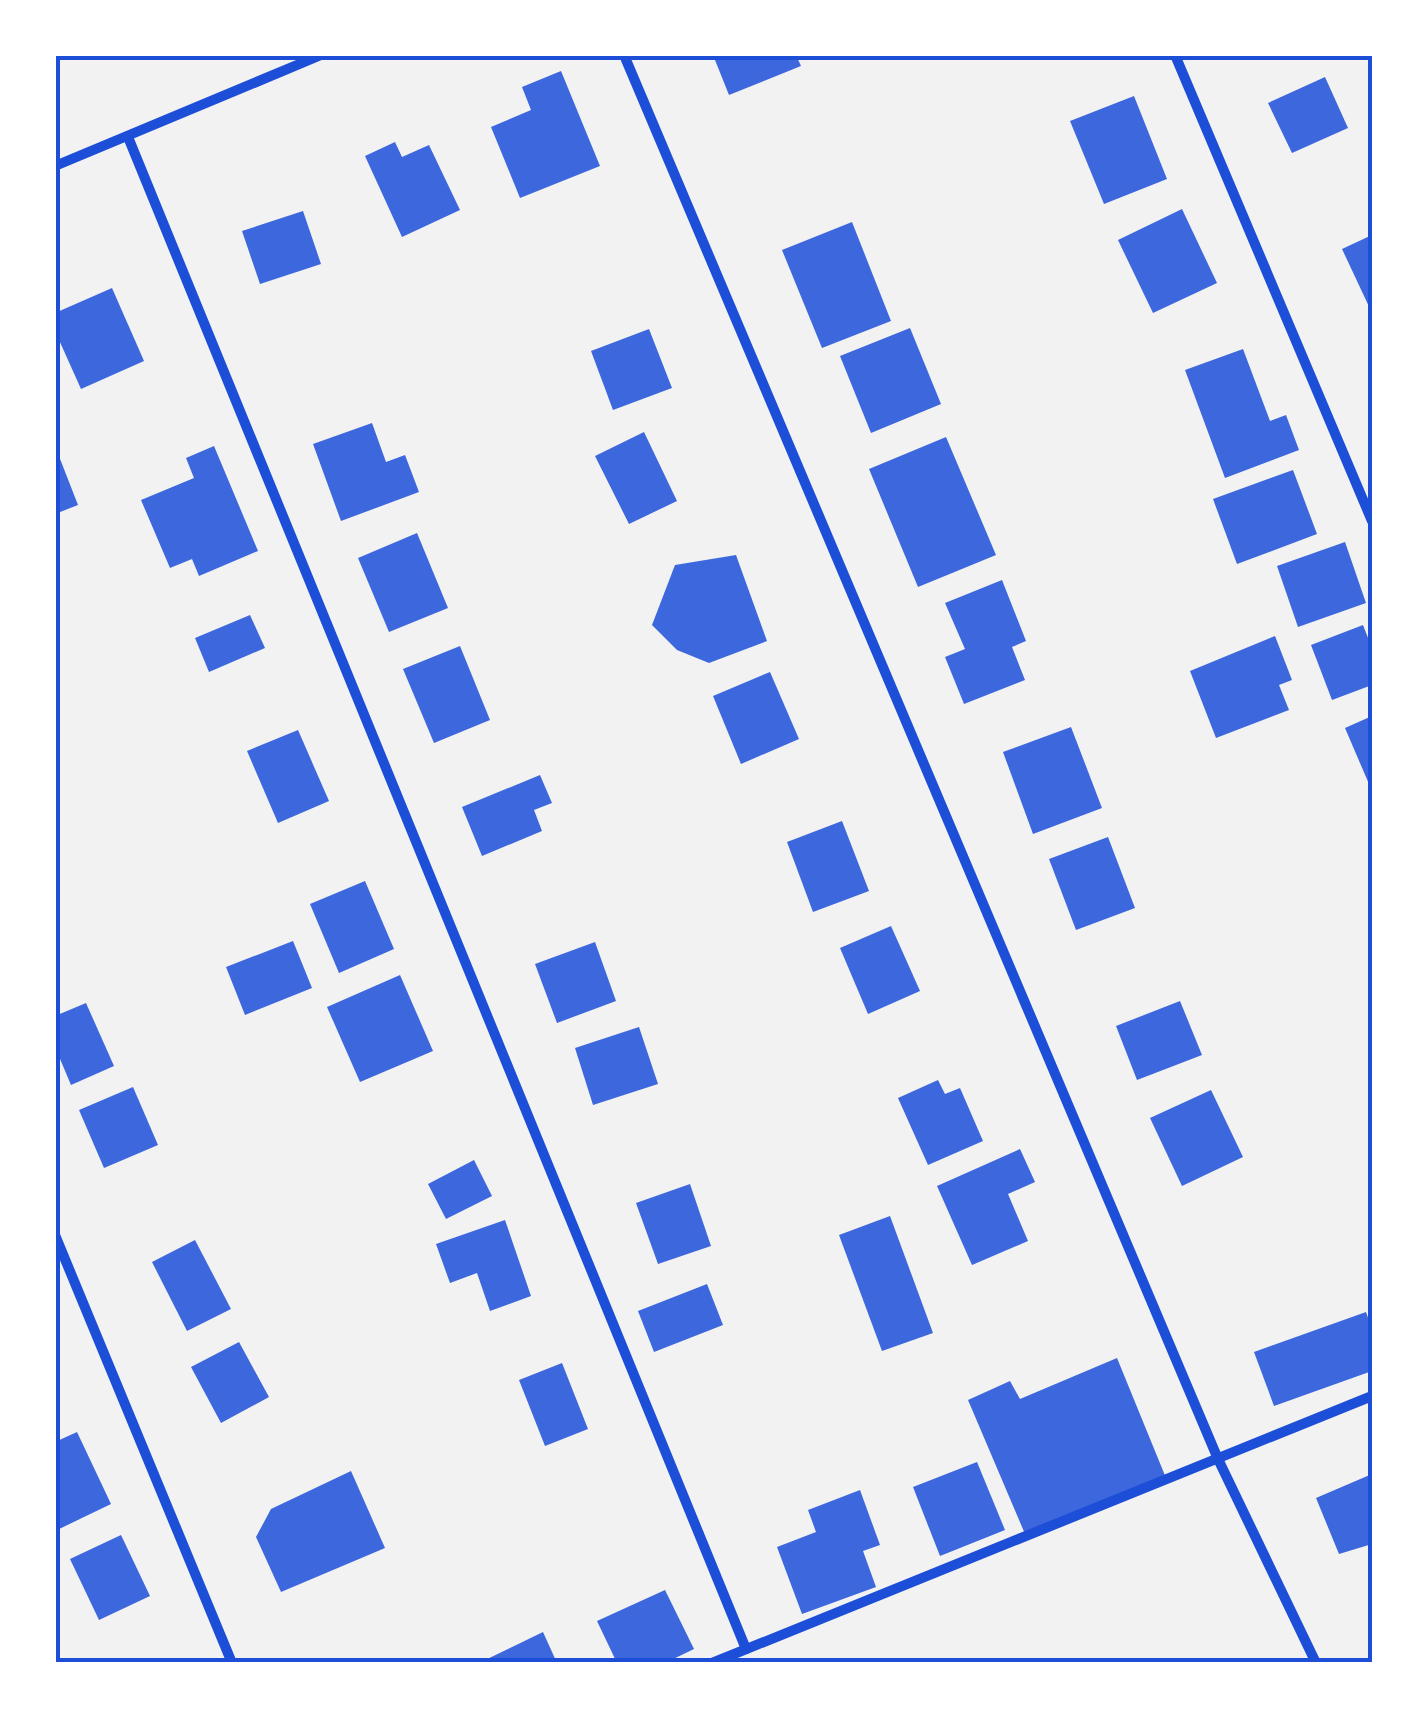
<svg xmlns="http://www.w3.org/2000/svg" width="1427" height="1718" font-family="'PT Serif',serif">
<rect width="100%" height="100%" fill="#f2f2f2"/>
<g fill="#3d67dc">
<path d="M 713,55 L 796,55 L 801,66 L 729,95 Z"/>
<path d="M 561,71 L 600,166 L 520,198 L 491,127 L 531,110 L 522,87 Z"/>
<path d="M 1325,77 L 1348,128 L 1292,153 L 1268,103 Z"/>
<path d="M 1134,96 L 1167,179 L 1104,204 L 1070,121 Z"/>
<path d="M 395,142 L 402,157 L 429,145 L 460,210 L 402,237 L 365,156 Z"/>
<path d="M 1182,209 L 1217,283 L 1153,313 L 1118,240 Z"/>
<path d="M 303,211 L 321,264 L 260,284 L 242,231 Z"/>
<path d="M 852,222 L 891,321 L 822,348 L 782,250 Z"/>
<path d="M 1372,235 L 1372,313 L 1342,249 Z"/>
<path d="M 112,288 L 144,361 L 81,389 L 55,331 L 55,313 Z"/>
<path d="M 910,328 L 941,404 L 871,433 L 840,356 Z"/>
<path d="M 649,329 L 672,388 L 613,410 L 591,351 Z"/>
<path d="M 1243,349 L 1270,421 L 1286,415 L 1299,450 L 1225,478 L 1185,370 Z"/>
<path d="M 372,423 L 386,462 L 405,455 L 419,492 L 341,521 L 313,444 Z"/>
<path d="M 644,432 L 677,501 L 629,524 L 595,456 Z"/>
<path d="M 946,437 L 996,555 L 918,587 L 869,469 Z"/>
<path d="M 55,446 L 78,505 L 55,514 Z"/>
<path d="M 214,446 L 258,551 L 199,576 L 192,559 L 170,568 L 141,500 L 194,478 L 186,458 Z"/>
<path d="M 1293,470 L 1317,534 L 1237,564 L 1213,499 Z"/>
<path d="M 417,533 L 448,608 L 389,632 L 358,558 Z"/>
<path d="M 1345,542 L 1366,603 L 1298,627 L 1277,566 Z"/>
<path d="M 736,555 L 767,641 L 709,663 L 677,650 L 652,625 L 675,565 Z"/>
<path d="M 1002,580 L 1026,641 L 1012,647 L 1025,680 L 964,704 L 945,657 L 965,649 L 945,603 Z"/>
<path d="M 250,615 L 265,648 L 209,672 L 195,638 Z"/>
<path d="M 1363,625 L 1372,648 L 1372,685 L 1332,700 L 1311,645 Z"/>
<path d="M 1275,636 L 1292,680 L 1279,685 L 1289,710 L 1216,738 L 1190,671 Z"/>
<path d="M 460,646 L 490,720 L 434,743 L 403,669 Z"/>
<path d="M 770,672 L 799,739 L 741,764 L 713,696 Z"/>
<path d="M 1372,716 L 1372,791 L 1345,728 Z"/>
<path d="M 1071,727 L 1102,808 L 1033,834 L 1003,752 Z"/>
<path d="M 298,730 L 329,801 L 278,823 L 247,751 Z"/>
<path d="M 540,775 L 552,803 L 534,810 L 542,831 L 482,856 L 462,807 Z"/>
<path d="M 842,821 L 869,891 L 813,912 L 787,842 Z"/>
<path d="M 1108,837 L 1135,908 L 1076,930 L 1049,859 Z"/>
<path d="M 365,881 L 394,949 L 339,973 L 310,904 Z"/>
<path d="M 891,926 L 920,991 L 868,1014 L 840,948 Z"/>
<path d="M 293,941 L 312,988 L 245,1015 L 226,967 Z"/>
<path d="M 595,942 L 616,1001 L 557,1023 L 535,964 Z"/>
<path d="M 400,975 L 433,1051 L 360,1082 L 327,1007 Z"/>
<path d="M 1180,1001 L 1202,1055 L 1137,1080 L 1116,1026 Z"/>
<path d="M 86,1003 L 114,1066 L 71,1085 L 55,1047 L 55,1016 Z"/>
<path d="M 639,1027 L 658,1084 L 593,1105 L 575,1048 Z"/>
<path d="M 938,1080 L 945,1094 L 960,1088 L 983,1141 L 928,1165 L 898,1098 Z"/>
<path d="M 133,1087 L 158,1145 L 104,1168 L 79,1110 Z"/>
<path d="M 1211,1090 L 1243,1157 L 1182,1186 L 1150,1118 Z"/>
<path d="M 1020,1149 L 1035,1182 L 1008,1194 L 1028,1241 L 972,1265 L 937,1186 Z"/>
<path d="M 474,1160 L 492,1196 L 446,1219 L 428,1184 Z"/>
<path d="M 690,1184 L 711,1246 L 658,1264 L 636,1203 Z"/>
<path d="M 890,1216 L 933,1333 L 882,1351 L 839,1235 Z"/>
<path d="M 505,1220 L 531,1296 L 490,1311 L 477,1273 L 450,1283 L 436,1244 Z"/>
<path d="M 195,1240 L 231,1309 L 187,1331 L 152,1262 Z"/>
<path d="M 707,1284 L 723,1325 L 654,1352 L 638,1311 Z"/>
<path d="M 1366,1312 L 1372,1329 L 1372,1371 L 1274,1406 L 1254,1352 Z"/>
<path d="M 239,1342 L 269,1397 L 221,1423 L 191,1367 Z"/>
<path d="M 1117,1358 L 1166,1478 L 1025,1534 L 968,1400 L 1010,1381 L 1020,1399 Z"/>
<path d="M 562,1363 L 588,1429 L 545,1446 L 519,1380 Z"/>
<path d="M 77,1432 L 111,1504 L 55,1531 L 55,1442 Z"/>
<path d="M 977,1462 L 1005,1530 L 940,1556 L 913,1487 Z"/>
<path d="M 351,1471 L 385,1548 L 281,1592 L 256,1537 L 271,1509 Z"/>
<path d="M 1372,1474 L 1372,1544 L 1339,1554 L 1316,1498 Z"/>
<path d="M 860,1490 L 880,1545 L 863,1551 L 876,1587 L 802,1614 L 777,1547 L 816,1532 L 808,1510 Z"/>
<path d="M 121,1535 L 150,1596 L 99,1620 L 70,1559 Z"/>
<path d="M 665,1590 L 694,1649 L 665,1663 L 617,1663 L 597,1621 Z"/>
<path d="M 543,1632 L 557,1663 L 479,1663 Z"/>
</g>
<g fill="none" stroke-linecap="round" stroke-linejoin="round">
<g stroke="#1d4ed8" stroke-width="10">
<path d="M 624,55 L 1218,1459 L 1316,1663"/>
<path d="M 1175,55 L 1372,521"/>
<path d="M 128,137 L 746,1649"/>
<path d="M 55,166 L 321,55"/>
<path d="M 55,1235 L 232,1663"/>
<path d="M 712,1663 L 1372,1396"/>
</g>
</g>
<rect width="1427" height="1718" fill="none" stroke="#ffffff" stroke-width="115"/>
<rect x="58" y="58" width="1312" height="1602" fill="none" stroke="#1d4ed8" stroke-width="4"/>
</svg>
